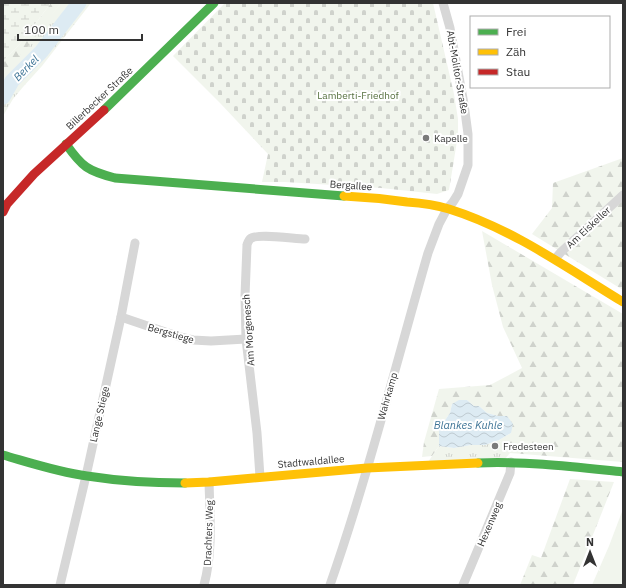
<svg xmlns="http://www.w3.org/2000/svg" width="626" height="588" font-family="'IBM Plex Sans',sans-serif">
<defs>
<pattern id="grass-tufts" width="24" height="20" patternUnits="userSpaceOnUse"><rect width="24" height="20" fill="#f1f5ed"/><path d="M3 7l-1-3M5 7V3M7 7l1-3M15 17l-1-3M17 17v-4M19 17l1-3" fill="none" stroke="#cfd2cc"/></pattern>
<pattern id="forest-firs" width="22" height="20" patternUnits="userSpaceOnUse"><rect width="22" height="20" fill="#f1f5ed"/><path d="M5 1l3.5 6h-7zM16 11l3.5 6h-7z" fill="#cfd2cc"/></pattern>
<pattern id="wetland-marsh" width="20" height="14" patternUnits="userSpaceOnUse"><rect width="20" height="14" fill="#f1f5ed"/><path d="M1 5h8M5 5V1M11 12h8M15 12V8" fill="none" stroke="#cfd2cc"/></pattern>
<pattern id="cemetery-stones" width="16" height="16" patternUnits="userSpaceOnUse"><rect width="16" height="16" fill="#f1f5ed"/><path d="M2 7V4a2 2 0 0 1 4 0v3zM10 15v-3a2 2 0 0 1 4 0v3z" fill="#cfd2cc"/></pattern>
<pattern id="water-waves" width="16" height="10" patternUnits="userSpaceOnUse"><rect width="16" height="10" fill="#ddebf3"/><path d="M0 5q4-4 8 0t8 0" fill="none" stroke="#becad1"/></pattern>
</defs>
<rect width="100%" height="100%" fill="#fff"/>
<g fill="url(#grass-tufts)">
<path d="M 61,3 L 70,3 L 31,54 L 13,72 L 3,85 L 3,74 Z"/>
<path d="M 85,3 L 91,3 L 42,66 L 23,87 L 13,99 L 3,116 L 3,106 L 10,95 L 16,86 L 40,63 Z"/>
<path d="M 499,440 L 510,453 L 505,459 L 428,462 L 439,446 L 454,448 L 471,445 L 485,445 Z"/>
</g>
<g fill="url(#forest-firs)">
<path d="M 51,3 L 61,3 L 25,50 L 3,74 L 3,61 L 19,45 Z"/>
<path d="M 623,158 L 623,290 L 532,234 L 552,208 L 553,183 Z"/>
<path d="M 482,231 L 623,314 L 623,462 L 510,453 L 499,440 L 511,433 L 507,416 L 498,416 L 487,413 L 479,406 L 474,406 L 467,400 L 452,404 L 450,413 L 439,429 L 439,446 L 432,456 L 422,457 L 424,442 L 439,389 L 490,385 L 522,368 L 503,327 L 492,285 Z"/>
<path d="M 570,479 L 614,482 L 573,585 L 520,585 L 532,555 L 541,558 Z"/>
</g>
<path fill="url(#wetland-marsh)" d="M 3,3 L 51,3 L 19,45 L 3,61 Z"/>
<path fill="url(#cemetery-stones)" d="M 225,3 L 433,3 L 454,94 L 458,119 L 458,135 L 449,190 L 437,194 L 381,188 L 285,182 L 262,182 L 268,154 L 220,103 L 173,56 Z"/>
<path fill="#f1f5ed" d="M 623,509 L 623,585 L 592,585 L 609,546 Z"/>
<path fill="url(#water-waves)" d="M 459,400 L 467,400 L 474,406 L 479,406 L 487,413 L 498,416 L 507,416 L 513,424 L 511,433 L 499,440 L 485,445 L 471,445 L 454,448 L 439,446 L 439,429 L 450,413 L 452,404 Z"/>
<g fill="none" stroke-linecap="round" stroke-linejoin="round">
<path stroke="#ddebf3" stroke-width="15" d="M 3,97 L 12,81 L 41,52 L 79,3"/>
<g stroke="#d7d7d7" stroke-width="9">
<path d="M 555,259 L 561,252 L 623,195"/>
<path d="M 121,317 L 180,337 L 193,340 L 211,341 L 246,339"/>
<path d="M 260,477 L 257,433 L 246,339 L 245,296 L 247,245 C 247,244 249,240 250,239 C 256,233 295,239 305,239"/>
<path d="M 60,585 L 86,476 L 121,317 L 135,243"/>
<path d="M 204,585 C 213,552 210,516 209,482"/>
<path d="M 330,585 C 368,476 396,364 428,253 L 439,224 L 447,209 L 453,202 L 458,194 L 468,165 L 468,134 L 464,104 L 450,28 L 443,3"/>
<path d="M 463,585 L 510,473 L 511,462"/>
</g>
<g stroke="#4caf50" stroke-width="9">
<path d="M 104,110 L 214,3"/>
<path d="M 66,144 C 82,167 88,171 115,178 L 344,196"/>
<path d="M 3,455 C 31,463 58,472 87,476 C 119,481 152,483 185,483"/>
<path d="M 478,463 C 527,461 575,467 623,472"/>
</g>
<g stroke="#ffc107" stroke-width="9">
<path d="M 344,196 C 365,197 386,199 407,202 C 421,203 436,205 449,209 C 513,229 567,268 623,302"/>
<path d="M 185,483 L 209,482 L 367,468 L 478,463"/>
</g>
<path stroke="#c62828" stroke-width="9" d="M 3,212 L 7,204 L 34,174 L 104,110"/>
</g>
<g fill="#7a7a7a" stroke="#fff" stroke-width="1.5">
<circle cx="426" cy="138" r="4"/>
<circle cx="495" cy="446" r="4"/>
</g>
<g text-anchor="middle" stroke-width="4" stroke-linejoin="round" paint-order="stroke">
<g font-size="10" fill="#333" stroke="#fff">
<text transform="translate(458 72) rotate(80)" y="4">Abt-Molitor-Straße</text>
<text transform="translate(99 98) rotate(-43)" y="4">Billerbecker Straße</text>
<text transform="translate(351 185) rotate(4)" y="4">Bergallee</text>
<text transform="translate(588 227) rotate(-43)" y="4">Am Eiskeller</text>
<text transform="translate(248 330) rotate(-94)" y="4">Am Morgenesch</text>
<text transform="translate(171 333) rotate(16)" y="4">Bergstiege</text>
<text transform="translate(387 396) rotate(-74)" y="4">Wahrkamp</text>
<text transform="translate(99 414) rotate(-77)" y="4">Lange Stiege</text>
<text transform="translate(311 461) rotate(-5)" y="4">Stadtwaldallee</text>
<text transform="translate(489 524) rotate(-67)" y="4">Hexenweg</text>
<text transform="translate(208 533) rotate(-88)" y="4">Drachters Weg</text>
</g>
<g font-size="10" fill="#56703f" stroke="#fff">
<text x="358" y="99">Lamberti-Friedhof</text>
</g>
<g font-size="10" fill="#333" stroke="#fff" text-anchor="start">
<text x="434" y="142">Kapelle</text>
<text x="503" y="450">Fredesteen</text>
</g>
<g font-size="11" font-style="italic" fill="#3f7597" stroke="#fff">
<text transform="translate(26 68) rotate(-46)" y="4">Berkel</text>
<text x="468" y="429">Blankes Kuhle</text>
</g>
</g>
<rect width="626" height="588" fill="none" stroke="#333333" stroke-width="8"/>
<rect x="470" y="16" width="140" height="72" fill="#ffffff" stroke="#adadad"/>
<rect x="478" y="29" width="20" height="6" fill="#4caf50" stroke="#adadad"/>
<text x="506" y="36" font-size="12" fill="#333333">Frei</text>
<rect x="478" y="49" width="20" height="6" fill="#ffc107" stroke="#adadad"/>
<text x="506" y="56" font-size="12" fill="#333333">Zäh</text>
<rect x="478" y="69" width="20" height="6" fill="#c62828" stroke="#adadad"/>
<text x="506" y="76" font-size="12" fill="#333333">Stau</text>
<g transform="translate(590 552)" stroke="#ffffff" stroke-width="3" paint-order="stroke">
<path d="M0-3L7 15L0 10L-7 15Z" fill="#333333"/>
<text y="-6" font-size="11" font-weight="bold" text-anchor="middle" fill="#333333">N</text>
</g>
<path d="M18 34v6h124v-6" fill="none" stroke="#333333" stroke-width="2"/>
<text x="24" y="34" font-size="12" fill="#333333" stroke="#ffffff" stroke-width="3" paint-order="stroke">100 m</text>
</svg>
